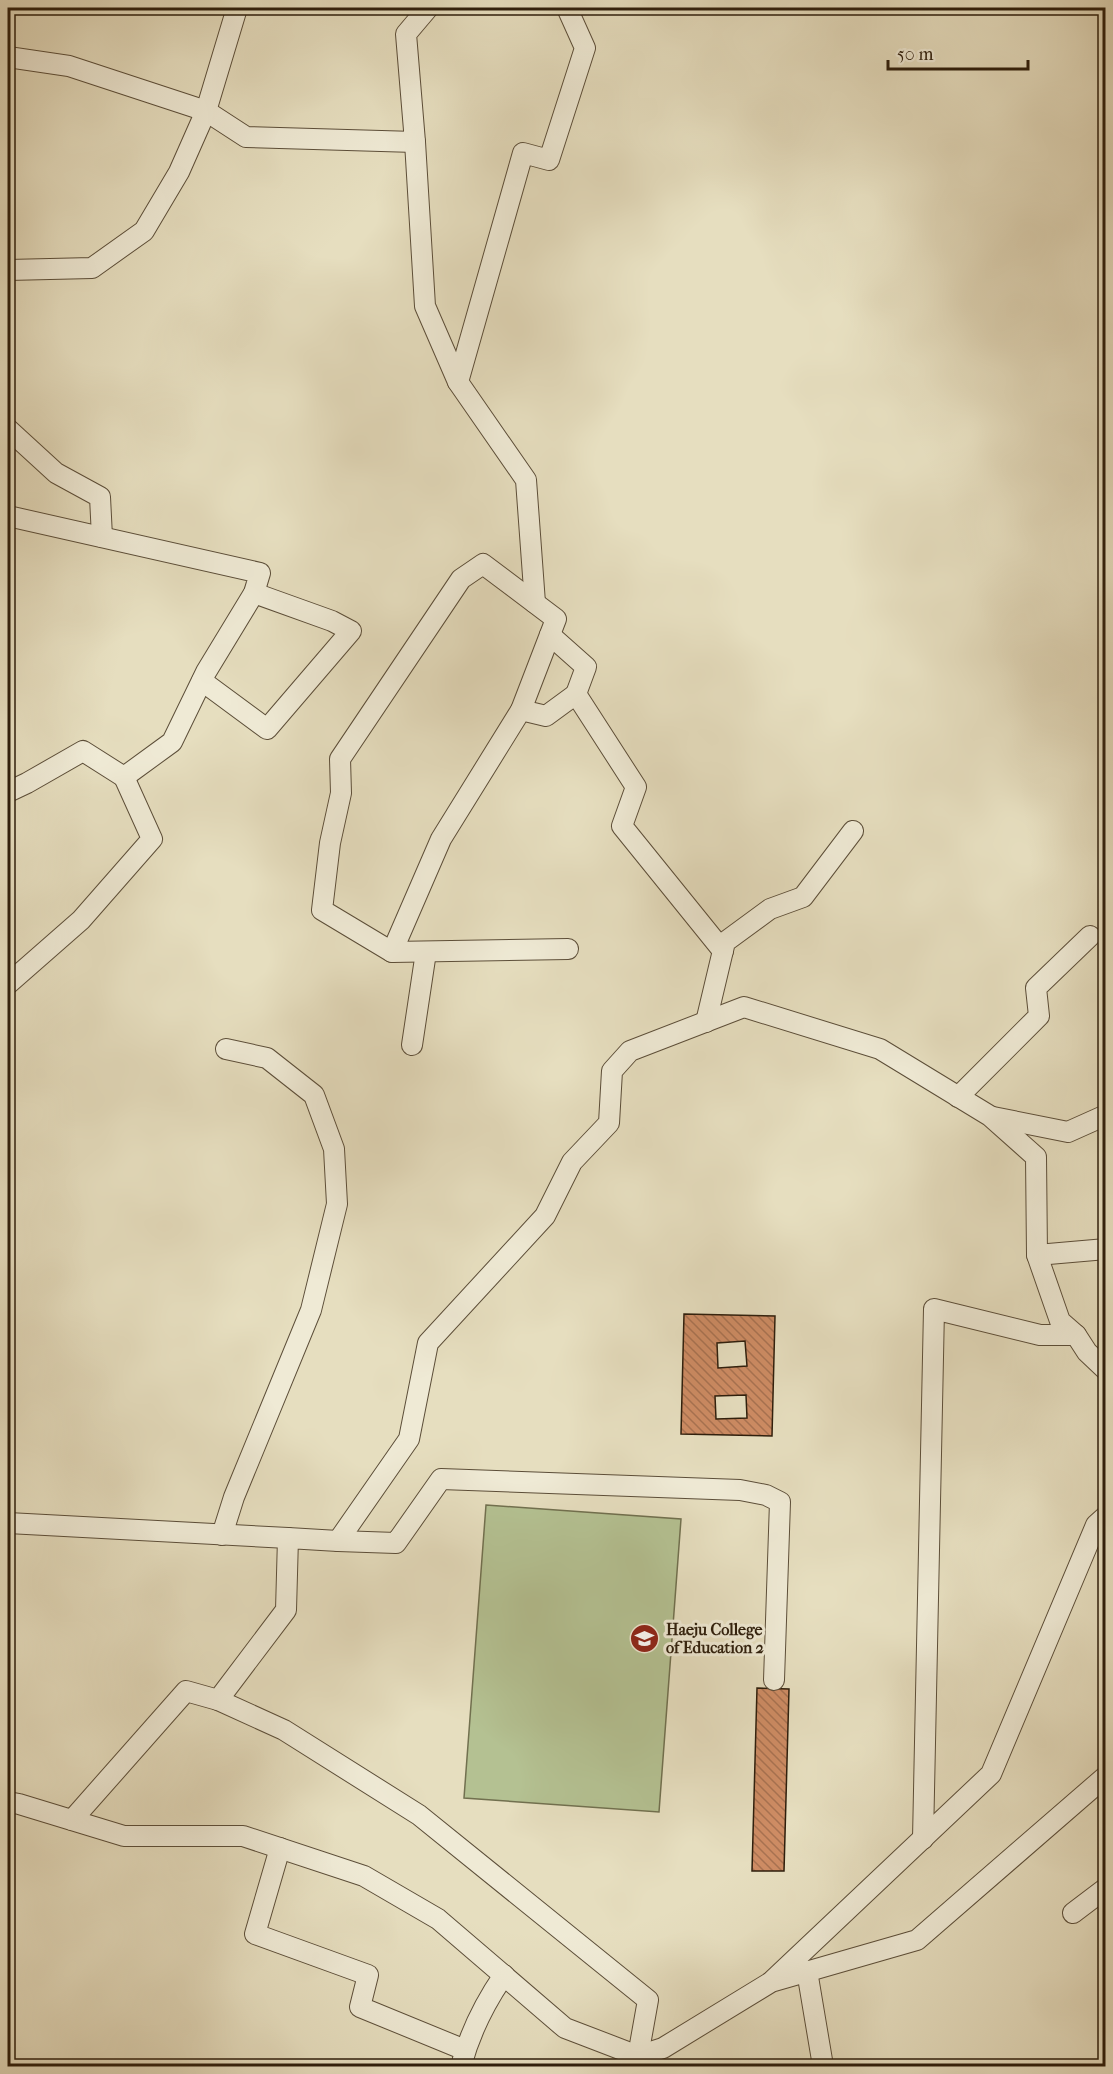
<svg xmlns="http://www.w3.org/2000/svg" width="1113" height="2074" font-family="'IM FELL French Canon',serif">
<defs>
<pattern id="building-back-hatch" width="6" height="6" patternUnits="userSpaceOnUse" patternTransform="scale(1.5)"><rect width="6" height="6" fill="#ce8c64"/><path d="M-1 5l2 2M0 0l6 6M5-1l2 2" fill="none" stroke="#a87251"/></pattern>
</defs>
<rect width="100%" height="100%" fill="#e6debf"/>
<filter id="stains"><feTurbulence type="fractalNoise" baseFrequency=".00333" numOctaves="4"/><feColorMatrix values="0 0 0 0 .2 0 0 0 0 .09 0 0 0 0 .02 0 0 0 .5 -.17"/></filter>
<radialGradient id="worn" r=".72"><stop offset=".6" stop-color="#630" stop-opacity="0"/><stop offset="1" stop-color="#630" stop-opacity=".3"/></radialGradient>
<path fill="#b4c192" stroke="#71704f" stroke-width="1.5" d="M 486,1505 L 681,1519 L 659,1812 L 464,1798 Z"/>
<g fill="url(#building-back-hatch)" stroke="#2e1e0c" stroke-width="1.5" fill-rule="evenodd">
<path d="M 684,1314 L 775,1316 L 772,1436 L 681,1434 ZM 745,1341 L 747,1366 L 718,1368 L 717,1343 ZM 746,1395 L 747,1418 L 716,1419 L 715,1396 Z"/>
<path d="M 757,1688 L 789,1689 L 784,1871 L 752,1871 Z"/>
</g>
<g fill="none" stroke-linecap="round" stroke-linejoin="round">
<defs>
<g id="minor">
<path d="M 8,57 L 69,66 L 206,111 L 246,137 L 415,142 L 406,34 L 428,8"/>
<path d="M 415,142 L 425,306 L 458,382 L 526,480 L 535,603"/>
<path d="M 8,270 L 92,268 L 144,231 L 179,172 L 206,111 L 237,8"/>
<path d="M 458,382 L 523,153 L 549,160 L 585,48 L 567,8"/>
<path d="M 8,429 L 56,473 L 100,497 L 102,537"/>
<path d="M 8,516 L 260,573 L 254,593 L 206,672 L 172,742 L 124,777 L 83,751 L 27,783 L 8,792"/>
<path d="M 550,635 L 586,667 L 576,694"/>
<path d="M 202,681 L 267,729 L 351,631 L 332,621 L 254,593"/>
<path d="M 568,949 L 392,952 L 441,839 L 521,710 L 546,716 L 576,694 L 636,787 L 622,826 L 723,951"/>
<path d="M 392,952 L 322,910 L 330,843 L 341,793 L 340,759 L 461,579 L 483,564 L 556,619 L 521,710"/>
<path d="M 8,984 L 81,920 L 152,839 L 124,777"/>
<path d="M 706,1022 L 725,942 L 770,909 L 803,897 L 853,831"/>
<path d="M 412,1045 L 426,952"/>
<path d="M 958,1097 L 1039,1016 L 1036,988 L 1090,936"/>
<path d="M 993,1117 L 1068,1132 L 1106,1115"/>
<path d="M 1037,1255 L 1106,1249"/>
<path d="M 8,1523 L 288,1538"/>
<path d="M 222,1535 L 234,1497 L 311,1310 L 337,1204 L 334,1149 L 314,1095 L 267,1058 L 226,1049"/>
<path d="M 338,1541 L 396,1543 L 441,1479 L 740,1490 L 766,1495 L 780,1502 L 774,1680"/>
<path d="M 218,1700 L 284,1730 L 419,1815 L 648,2000 L 638,2056"/>
<path d="M 8,1802 L 19,1804 L 124,1836 L 243,1836 L 364,1876 L 438,1919 L 565,2028 L 638,2056 L 663,2048 L 771,1982 L 917,1940 L 1106,1776"/>
<path d="M 72,1820 L 186,1691 L 218,1700 L 286,1610 L 288,1538 L 338,1541 L 409,1439 L 428,1343 L 545,1216 L 572,1162 L 609,1123 L 612,1071 L 630,1051 L 744,1007 L 880,1049 L 990,1116 L 1036,1157 L 1037,1255 L 1060,1321 L 1076,1335 L 1087,1352 L 1106,1370"/>
<path d="M 923,1839 L 934,1309 L 1040,1335 L 1076,1335"/>
<path d="M 280,1848 L 255,1934 L 368,1975 L 360,2007 L 465,2050"/>
<path d="M 1073,1913 L 1106,1888"/>
<path d="M 807,1971 L 823,2066"/>
<path d="M 773,1980 L 991,1774 L 1096,1525 L 1106,1516"/>
<path d="M 461,2066 C 470,2032 484,2004 504,1975"/>
</g>
</defs>
<use href="#minor" stroke="#5c4e39" stroke-width="22"/>
<use href="#minor" stroke="#efead5" stroke-width="20"/>
</g>
<defs>
<symbol id="university-disc" viewBox="-11 -11 22 22"><circle r="9.5" fill="#8f2418" stroke="#efead5"/><path d="M0-5L7-2L0 1L-7-2ZM-4 1L0 2.5L4 1V4Q0 6-4 4Z" fill="#fff"/></symbol>
</defs>
<g fill-rule="evenodd">
<use href="#university-disc" x="628" y="1622" width="33" height="33"/>
</g>
<g text-anchor="middle" stroke-width="6" stroke-linejoin="round" paint-order="stroke">
<g font-size="16" font-weight="bold" fill="#2e1e0c" stroke="#efead5" text-anchor="start">
<text x="666" y="1635">Haeju College<tspan x="666" dy="18">of Education 2</tspan></text>
</g>
</g>
<rect width="1113" height="2074" fill="none" stroke="#e6debf" stroke-width="30"/>
<rect x="9" y="9" width="1095" height="2056" fill="none" stroke="#2e1e0c" stroke-width="3"/>
<rect x="15" y="15" width="1083" height="2044" fill="none" stroke="#2e1e0c" stroke-width="1.5"/>
<path d="M888 60v9h140v-9" fill="none" stroke="#2e1e0c" stroke-width="3"/>
<text x="897" y="60" font-size="18" fill="#2e1e0c" stroke="#efead5" stroke-width="4.5" paint-order="stroke">50 m</text>
<rect width="100%" height="100%" filter="url(#stains)"/>
<rect width="100%" height="100%" fill="url(#worn)"/>
</svg>
